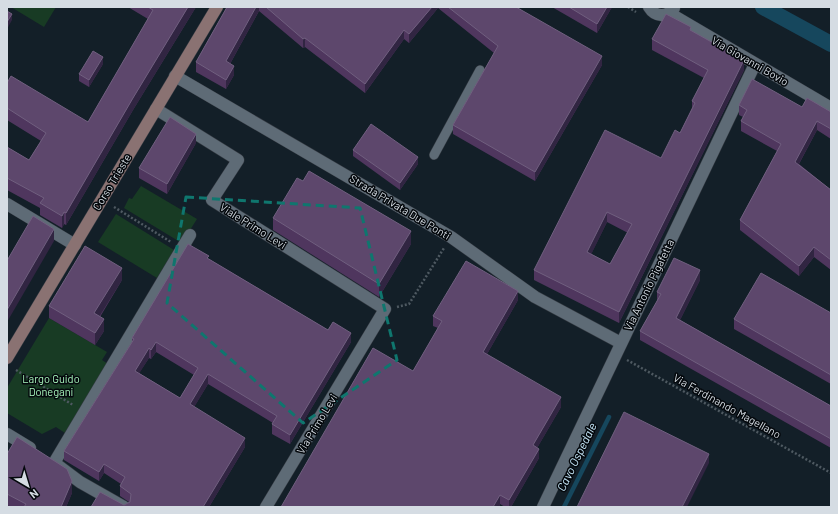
<svg xmlns="http://www.w3.org/2000/svg" width="838" height="514" font-family="Barlow,sans-serif">
<rect width="100%" height="100%" fill="#131f28"/>
<g fill="#183b24">
<path d="M 11,7 L 56,7 L 44,27 Z"/>
<path d="M 141,186 L 197,219 L 183,241 L 180,242 L 124,208 L 129,198 L 132,199 Z"/>
<path d="M 116,214 L 174,250 L 157,278 L 98,242 Z"/>
<path d="M 49,318 L 107,352 L 102,360 L 111,366 L 65,433 L 56,427 L 42,434 L 7,413 L 7,388 Z"/>
</g>
<g fill="none" stroke-linecap="round" stroke-linejoin="round">
<path stroke="#16475d" stroke-width="4.5" d="M 564,507 L 609,417"/>
<path stroke="#16475d" stroke-width="16" d="M 763,7 L 831,44"/>
<defs>
<path id="lane" d="M 434,155 L 480,70"/>
<g id="street">
<path d="M 649,7 C 655,17 667,18 674,8"/>
<path d="M 669,13 L 831,108"/>
<path d="M 175,76 L 451,237 L 535,297 L 621,343"/>
<path d="M 156,109 L 238,160 L 212,200 L 385,309 L 266,507"/>
<path d="M 7,204 L 75,245"/>
<path d="M 7,434 L 30,448"/>
<path d="M 54,463 L 190,235"/>
<path d="M 56,464 L 80,482 L 124,507"/>
<path d="M 543,507 L 755,64"/>
</g>
<path id="secondary" d="M 7,358 L 217,7"/>
</defs>
<use href="#lane" stroke="#353b43" stroke-width="10"/>
<use href="#street" stroke="#353b43" stroke-width="13"/>
<use href="#secondary" stroke="#353b43" stroke-width="13"/>
<g stroke="#4e5961" stroke-width="2.5" stroke-dasharray="2 2" stroke-linecap="butt">
<path d="M 628,7 L 636,12"/>
<path d="M 114,207 L 171,242"/>
<path d="M 397,307 L 409,304 L 444,248"/>
<path d="M 627,360 L 831,473"/>
<path d="M 16,370 L 73,405"/>
</g>
<use href="#lane" stroke="#5e6b76" stroke-width="9"/>
<use href="#street" stroke="#5e6b76" stroke-width="12"/>
<use href="#secondary" stroke="#8a7272" stroke-width="12"/>
</g>
<g fill="#4f365e" fill-rule="evenodd">
<path d="M 128,7 L 196,7 L 133,110 L 66,225 L 64,224 L 62,228 L 40,215 L 40,208 L 7,190 L 7,147 L 29,160 L 41,141 L 7,120 L 7,83 L 88,122 L 148,19 Z"/>
<path d="M 227,7 L 516,7 L 602,65 L 535,181 L 453,134 L 453,125 L 494,53 L 438,8 L 409,43 L 404,39 L 365,93 L 305,47 L 303,48 L 259,11 L 230,64 L 234,75 L 226,89 L 196,72 L 196,62 Z"/>
<path d="M 552,7 L 612,7 L 597,33 Z"/>
<path d="M 691,31 L 744,70 L 619,323 L 534,280 L 534,270 L 661,158 L 680,133 L 692,108 L 692,101 L 704,78 L 652,50 L 652,39 ZM 607,222 L 628,233 L 610,264 L 591,254 Z"/>
<path d="M 103,64 L 89,87 L 79,81 L 79,74 Z"/>
<path d="M 739,105 L 802,107 L 831,112 L 831,139 L 817,130 L 799,164 L 831,190 L 831,270 L 814,257 L 799,276 L 740,230 L 740,220 L 777,151 L 741,131 L 741,121 L 743,117 L 739,115 Z"/>
<path d="M 196,143 L 167,194 L 139,178 L 139,168 Z"/>
<path d="M 353,150 L 418,164 L 400,190 L 353,156 Z"/>
<path d="M 273,218 L 411,244 L 379,297 L 273,230 Z"/>
<path d="M 209,259 L 328,330 L 351,342 L 290,444 L 272,434 L 272,424 L 273,423 L 208,384 L 194,407 L 245,447 L 209,507 L 91,507 L 124,505 L 129,502 L 120,496 L 120,486 L 121,484 L 104,473 L 99,481 L 64,460 L 64,451 L 132,342 L 132,338 ZM 156,352 L 194,375 L 180,398 L 139,373 L 149,358 L 151,359 Z"/>
<path d="M 122,280 L 100,317 L 104,331 L 95,345 L 49,318 L 49,306 Z"/>
<path d="M 700,280 L 680,320 L 831,406 L 831,448 L 640,340 L 640,331 L 657,301 L 657,292 Z"/>
<path d="M 518,300 L 487,354 L 561,407 L 537,448 L 539,458 L 511,507 L 505,507 L 500,504 L 499,507 L 281,507 L 413,371 L 438,328 L 433,326 L 433,316 Z"/>
<path d="M 831,313 L 831,384 L 734,329 L 734,319 Z"/>
<path d="M 7,454 L 72,493 L 66,507 L 10,507 L 7,505 Z"/>
</g>
<g fill="#312542">
<path d="M 188,7 L 196,7 L 133,110 L 66,225 L 66,213 L 133,98 Z"/>
<path d="M 256,7 L 259,7 L 259,11 L 226,71 L 226,61 Z"/>
<path d="M 432,7 L 438,7 L 438,8 L 409,43 L 409,34 Z"/>
<path d="M 607,7 L 612,7 L 597,33 L 597,24 Z"/>
<path d="M 12,14 L 12,20 L 7,29 L 7,22 Z"/>
<path d="M 404,30 L 404,39 L 365,93 L 365,84 Z"/>
<path d="M 305,38 L 305,47 L 303,48 L 303,39 Z"/>
<path d="M 602,56 L 602,65 L 535,181 L 535,172 Z"/>
<path d="M 103,57 L 103,64 L 89,87 L 89,80 Z"/>
<path d="M 744,60 L 744,70 L 619,323 L 619,312 Z"/>
<path d="M 234,66 L 234,75 L 226,89 L 226,80 Z"/>
<path d="M 817,121 L 817,130 L 795,171 L 795,162 Z"/>
<path d="M 196,134 L 196,143 L 167,194 L 167,184 Z"/>
<path d="M 418,157 L 418,164 L 400,190 L 400,183 Z"/>
<path d="M 64,212 L 64,224 L 62,228 L 62,216 Z"/>
<path d="M 607,212 L 607,222 L 587,263 L 587,252 Z"/>
<path d="M 54,229 L 54,241 L 7,322 L 7,310 Z"/>
<path d="M 411,231 L 411,244 L 379,297 L 379,284 Z"/>
<path d="M 814,247 L 814,257 L 799,276 L 799,266 Z"/>
<path d="M 122,268 L 122,280 L 94,325 L 94,313 Z"/>
<path d="M 700,270 L 700,280 L 676,328 L 676,318 Z"/>
<path d="M 518,291 L 518,300 L 483,361 L 483,352 Z"/>
<path d="M 104,319 L 104,331 L 95,345 L 95,333 Z"/>
<path d="M 351,333 L 351,342 L 290,444 L 290,435 Z"/>
<path d="M 156,342 L 156,352 L 151,359 L 151,350 Z"/>
<path d="M 149,348 L 149,358 L 135,380 L 135,371 Z"/>
<path d="M 208,374 L 208,384 L 190,414 L 190,404 Z"/>
<path d="M 561,397 L 561,407 L 533,455 L 533,445 Z"/>
<path d="M 245,438 L 245,447 L 209,507 L 203,507 Z"/>
<path d="M 539,449 L 539,458 L 511,507 L 509,507 L 509,500 Z"/>
<path d="M 709,454 L 709,463 L 687,507 L 682,507 Z"/>
<path d="M 104,464 L 104,473 L 99,481 L 99,472 Z"/>
<path d="M 72,481 L 72,493 L 66,507 L 61,507 Z"/>
<path d="M 500,495 L 500,504 L 499,507 L 493,507 Z"/>
</g>
<g fill="#5d476c" stroke="#705f7f" fill-rule="evenodd">
<path d="M 148,7 L 188,7 L 133,98 L 66,213 L 64,212 L 62,216 L 40,203 L 44,198 L 7,178 L 7,147 L 29,160 L 46,133 L 7,108 L 7,83 L 11,76 L 88,122 L 153,10 Z"/>
<path d="M 227,7 L 256,7 L 226,61 L 234,66 L 226,80 L 196,62 Z"/>
<path d="M 266,7 L 432,7 L 409,34 L 404,30 L 365,84 L 305,38 L 303,39 Z"/>
<path d="M 448,7 L 516,7 L 602,56 L 535,172 L 453,125 L 498,46 Z"/>
<path d="M 569,7 L 607,7 L 597,24 Z"/>
<path d="M 7,11 L 12,14 L 7,22 Z"/>
<path d="M 666,14 L 691,27 L 690,30 L 744,60 L 619,312 L 534,270 L 605,130 L 661,158 L 675,130 L 680,133 L 695,103 L 692,101 L 708,70 L 652,39 ZM 607,212 L 632,224 L 610,264 L 587,252 Z"/>
<path d="M 93,51 L 103,57 L 89,80 L 79,74 Z"/>
<path d="M 752,79 L 802,107 L 807,98 L 831,112 L 831,129 L 817,121 L 795,162 L 831,190 L 831,260 L 814,247 L 799,266 L 740,220 L 781,144 L 741,121 L 747,110 L 739,105 Z"/>
<path d="M 170,117 L 196,134 L 167,184 L 139,168 Z"/>
<path d="M 371,124 L 418,157 L 400,183 L 353,150 Z"/>
<path d="M 309,171 L 411,231 L 379,284 L 273,218 L 297,178 L 303,181 Z"/>
<path d="M 33,216 L 54,229 L 7,310 L 7,258 L 8,259 Z"/>
<path d="M 188,244 L 209,256 L 207,258 L 328,330 L 333,322 L 351,333 L 290,435 L 272,424 L 277,416 L 208,374 L 190,404 L 245,438 L 203,507 L 91,507 L 100,492 L 124,505 L 130,502 L 131,494 L 120,486 L 125,477 L 104,464 L 99,472 L 64,451 L 134,339 L 132,338 ZM 156,342 L 198,368 L 180,398 L 135,371 L 149,348 L 151,350 Z"/>
<path d="M 85,246 L 122,268 L 94,313 L 104,319 L 95,333 L 49,306 Z"/>
<path d="M 674,258 L 700,270 L 676,318 L 831,406 L 831,439 L 640,331 L 661,294 L 657,292 Z"/>
<path d="M 466,261 L 518,291 L 483,352 L 561,397 L 533,445 L 539,449 L 509,500 L 500,495 L 493,507 L 281,507 L 373,348 L 413,371 L 442,321 L 433,316 Z"/>
<path d="M 761,273 L 831,313 L 831,375 L 734,319 Z"/>
<path d="M 624,412 L 709,454 L 682,507 L 577,507 Z"/>
<path d="M 17,437 L 67,469 L 72,481 L 61,507 L 24,507 L 26,504 L 7,494 L 7,454 Z"/>
</g>
<path fill="none" stroke="#0f766e" stroke-width="3" stroke-dasharray="8 5" stroke-linejoin="round" d="M 186,197 L 360,208 L 397,360 L 303,423 L 167,303 Z"/>
<g text-anchor="middle" stroke-width="3" stroke-linejoin="round" paint-order="stroke">
<g font-size="11" fill="#d5dce3" stroke="#04080c">
<text transform="translate(750 61) rotate(30)" y="4">Via Giovanni Bovio</text>
<text transform="translate(112 182) rotate(-59)" y="4">Corso Trieste</text>
<text transform="translate(400 207) rotate(31)" y="4">Strada Privata Due Ponti</text>
<text transform="translate(253 226) rotate(32)" y="4">Viale Primo Levi</text>
<text transform="translate(649 285) rotate(-64)" y="4">Via Antonio Pigafetta</text>
<text transform="translate(727 406) rotate(29)" y="4">Via Ferdinando Magellano</text>
<text transform="translate(317 424) rotate(-59)" y="4">Via Primo Levi</text>
</g>
<g font-size="11" fill="#a8f6bd" stroke="#04080c">
<text x="51" y="383">Largo Guido<tspan x="51" dy="13">Donegani</tspan></text>
</g>
<g font-size="12" font-style="italic" fill="#c6e8fa" stroke="#04080c">
<text transform="translate(577 457) rotate(-64)" y="4">Cavo Ospedale</text>
</g>
</g>
<rect width="838" height="514" fill="none" stroke="#d5dce3" stroke-width="16"/>
<g transform="translate(28 486) rotate(142)" stroke="#04080c" stroke-width="3" paint-order="stroke">
<path d="M0-3L7 15L0 10L-7 15Z" fill="#d5dce3"/>
<text y="-6" font-size="11" font-weight="bold" text-anchor="middle" fill="#d5dce3">N</text>
</g>
</svg>
